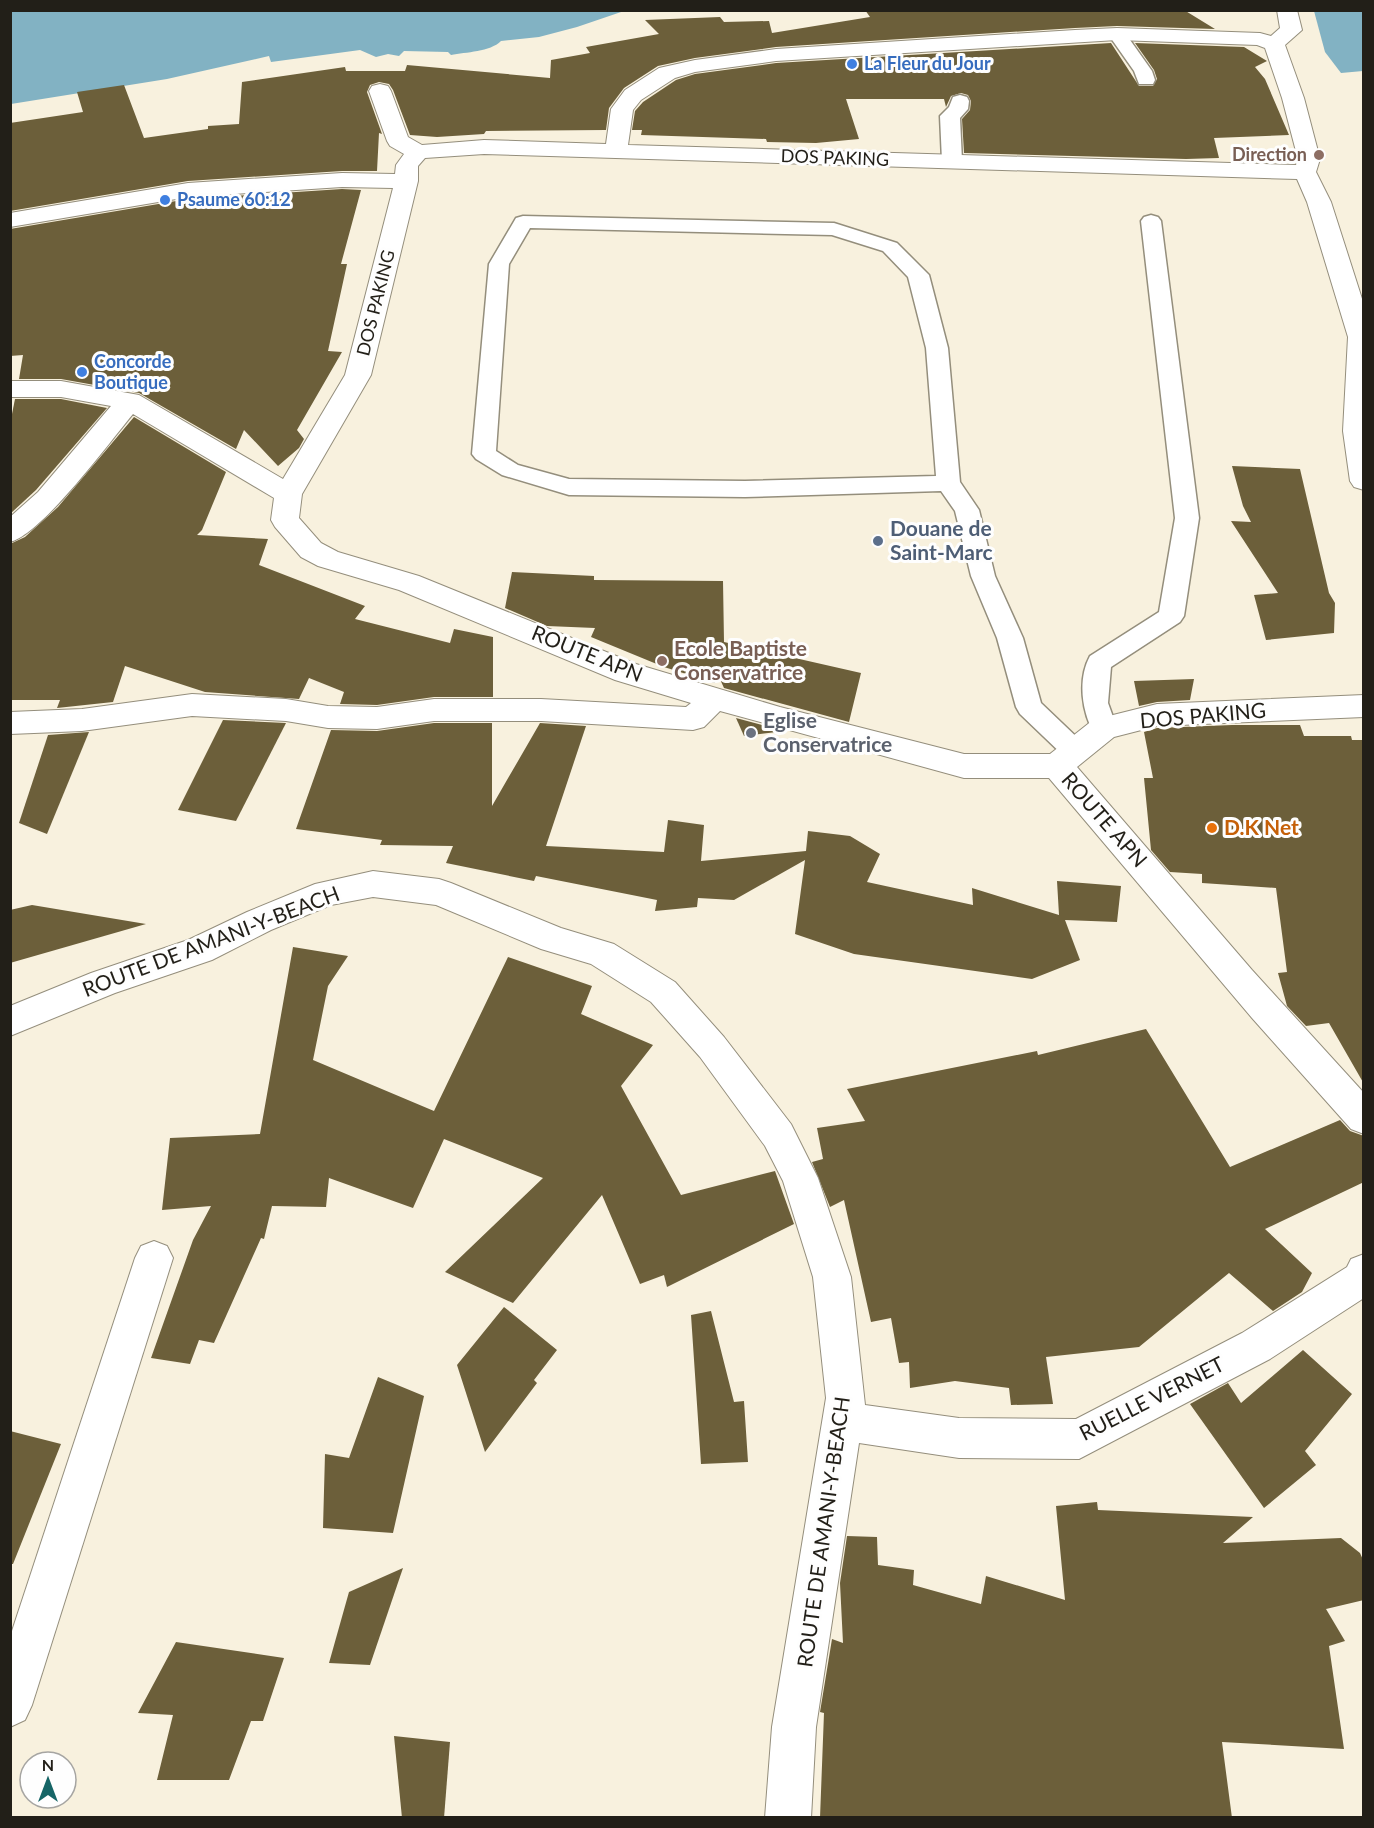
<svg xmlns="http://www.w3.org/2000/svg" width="1374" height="1828" font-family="Lato,sans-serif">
<rect width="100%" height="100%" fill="#f8f1de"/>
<g fill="#82b2c3">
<path d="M 11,11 L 624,11 L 577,27 L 539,37 L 501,41 C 490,52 466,52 451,55 L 448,52 L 404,51 L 399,56 L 388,54 L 376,57 L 360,50 L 271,62 L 269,56 L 167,79 L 11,104 Z"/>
<path d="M 1314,11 L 1363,11 L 1363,71 L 1341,73 L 1325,52 Z"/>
</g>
<g fill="#6c5f3a">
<path d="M 865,10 L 1184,10 L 1215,29 L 1117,26 L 1075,28 L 776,47 L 695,58 L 658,66 L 624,88 L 609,108 L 606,130 L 486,131 L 484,134 L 437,137 L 410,135 L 393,90 L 389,84 L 379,82 L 370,85 L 367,92 L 382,134 L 379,133 L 377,171 L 342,171 L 188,181 L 10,211 L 10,123 L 83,112 L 77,92 L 124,85 L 144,138 L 208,129 L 208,126 L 239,124 L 242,82 L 345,67 L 346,71 L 405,71 L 407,65 L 550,78 L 551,60 L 590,53 L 586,47 L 659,34 L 645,20 L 720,17 L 724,22 L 769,21 L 772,33 L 870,17 Z"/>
<path d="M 1111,43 L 1139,86 L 1153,86 L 1157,79 L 1154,70 L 1135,43 L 1244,47 L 1267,61 L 1255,67 L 1265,79 L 1289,135 L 1214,138 L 1219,158 L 1186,159 L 964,153 L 962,119 L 970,110 L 971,101 L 968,95 L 961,93 L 951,96 L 946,107 L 944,99 L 846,99 L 859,139 L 816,143 L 767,142 L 766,139 L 641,135 L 642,130 L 632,130 L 635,111 L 643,102 L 676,80 L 695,74 L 776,63 Z"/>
<path d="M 342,189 L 361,190 L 341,264 L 347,264 L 328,351 L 342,352 L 297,430 L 304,439 L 299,448 L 278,466 L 244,430 L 236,449 L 139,393 L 61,379 L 19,379 L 23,355 L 10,356 L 10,229 L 188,199 Z"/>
<path d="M 15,399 L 61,399 L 107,408 L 36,490 L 10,514 L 10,424 Z"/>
<path d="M 134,417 L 226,472 L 202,530 L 197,535 L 268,539 L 259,565 L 365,606 L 355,619 L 450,643 L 454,629 L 493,637 L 493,697 L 434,697 L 377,705 L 340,704 L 344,692 L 309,678 L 299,699 L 205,692 L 125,666 L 113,702 L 57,708 L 60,700 L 10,700 L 10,544 L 25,537 L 58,507 Z"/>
<path d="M 1232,466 L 1300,469 L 1329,593 L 1335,603 L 1334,633 L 1266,640 L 1254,595 L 1278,593 L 1231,521 L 1251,522 L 1243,506 Z"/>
<path d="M 512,572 L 594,576 L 594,580 L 723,581 L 724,642 L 861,673 L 849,722 L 724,688 L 719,677 L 715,683 L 664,667 L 591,637 L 595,628 L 547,626 L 505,608 Z"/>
<path d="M 1194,679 L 1190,700 L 1157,702 L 1139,706 L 1134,681 Z"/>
<path d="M 736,718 L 785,731 L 744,736 Z"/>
<path d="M 223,720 L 286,723 L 236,821 L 178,810 Z"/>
<path d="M 434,723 L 492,723 L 492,806 L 540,723 L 586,726 L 546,846 L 664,852 L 668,820 L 704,825 L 701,861 L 806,851 L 808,831 L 850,836 L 880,854 L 867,882 L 973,905 L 972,888 L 1059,915 L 1057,881 L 1121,886 L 1117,922 L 1065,920 L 1080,960 L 1032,979 L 854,954 L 795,934 L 805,860 L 734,900 L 698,898 L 697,907 L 655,911 L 657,900 L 536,876 L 534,881 L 446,863 L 453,846 L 380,845 L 382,840 L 296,829 L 331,730 L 377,731 Z"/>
<path d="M 1232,725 L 1300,725 L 1304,736 L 1351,736 L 1352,740 L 1364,740 L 1364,1084 L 1329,1023 L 1306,1026 L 1287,1006 L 1278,973 L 1287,972 L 1276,888 L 1202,883 L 1202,874 L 1170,872 L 1151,850 L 1144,778 L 1153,778 L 1144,732 L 1157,728 Z"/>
<path d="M 89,732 L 47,834 L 19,823 L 48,735 Z"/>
<path d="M 32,905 L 146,924 L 10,963 L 10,910 Z"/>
<path d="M 293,947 L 348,956 L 328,986 L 313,1060 L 434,1111 L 508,957 L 592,986 L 581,1014 L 653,1045 L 621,1086 L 681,1195 L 775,1171 L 794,1224 L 667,1287 L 664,1275 L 640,1284 L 602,1195 L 513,1303 L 445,1272 L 543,1178 L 444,1139 L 413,1208 L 329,1178 L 326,1207 L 272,1206 L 264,1239 L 261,1238 L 214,1343 L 199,1340 L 190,1364 L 151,1358 L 193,1240 L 211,1206 L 162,1210 L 170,1138 L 260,1134 Z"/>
<path d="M 1146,1029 L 1230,1167 L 1340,1120 L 1350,1131 L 1364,1136 L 1364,1182 L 1265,1229 L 1312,1273 L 1302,1292 L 1273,1311 L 1229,1273 L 1139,1347 L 1046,1357 L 1053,1404 L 1011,1405 L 1009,1388 L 955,1381 L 910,1388 L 909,1362 L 899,1363 L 891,1318 L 871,1322 L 844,1200 L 830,1207 L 812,1162 L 823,1159 L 817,1128 L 865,1121 L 847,1089 L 1037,1051 L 1038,1055 Z"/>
<path d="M 504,1307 L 557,1350 L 534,1380 L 537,1383 L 485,1452 L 457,1365 Z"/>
<path d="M 711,1311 L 734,1402 L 744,1401 L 748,1462 L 701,1464 L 691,1315 Z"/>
<path d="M 1303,1350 L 1352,1394 L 1305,1451 L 1316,1465 L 1264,1508 L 1190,1404 L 1228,1383 L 1241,1403 Z"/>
<path d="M 378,1377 L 424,1396 L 393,1533 L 323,1528 L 325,1454 L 349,1458 Z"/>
<path d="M 10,1431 L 61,1444 L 13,1564 L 10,1564 Z"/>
<path d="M 1097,1502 L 1098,1510 L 1253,1517 L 1223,1543 L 1341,1538 L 1360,1553 L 1364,1562 L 1364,1600 L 1326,1609 L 1345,1641 L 1329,1646 L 1344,1749 L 1222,1742 L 1232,1818 L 820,1818 L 824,1713 L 820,1712 L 832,1639 L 843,1643 L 840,1583 L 847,1536 L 877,1537 L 878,1565 L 914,1570 L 913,1585 L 981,1604 L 986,1576 L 1065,1600 L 1056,1506 Z"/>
<path d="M 403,1568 L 370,1665 L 329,1663 L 349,1592 Z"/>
<path d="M 176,1642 L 284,1658 L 263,1721 L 251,1721 L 229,1780 L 157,1780 L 173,1715 L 138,1713 Z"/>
<path d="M 394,1736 L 450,1742 L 444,1818 L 402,1818 Z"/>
</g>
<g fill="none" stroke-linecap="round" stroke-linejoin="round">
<defs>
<g id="lane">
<path d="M 1117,29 L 1123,30 L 1152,71 L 1155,80 L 1153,84 L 1139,84 L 1134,71 L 1108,34 L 1111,30 Z"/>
<path d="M 960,95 L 967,97 L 969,101 L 968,109 L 960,118 L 962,161 L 959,165 L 945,165 L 942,161 L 940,116 L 949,107 L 953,97 Z"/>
<path d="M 1151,215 L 1158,217 L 1161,221 L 1199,518 L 1184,616 L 1180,622 L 1111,667 L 1108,703 L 1117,728 L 1113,735 L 1104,738 L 1095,735 C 1082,713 1077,680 1090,656 L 1159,612 L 1175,518 L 1141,221 L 1144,217 Z"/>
<path d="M 523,216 L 834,223 L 897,243 L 929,275 L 948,348 L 960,482 L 979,510 L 995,576 L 1023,638 L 1041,703 L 1084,744 L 1088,751 L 1084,758 L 1075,761 L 1066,758 L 1020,714 L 1016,707 L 997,638 L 971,576 L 955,511 L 941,491 L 745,497 L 569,495 L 502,475 L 476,459 L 472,454 L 489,264 L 516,218 ZM 530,228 L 832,235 L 883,251 L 908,277 L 926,348 L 936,476 L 745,481 L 569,479 L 518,465 L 496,451 L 509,264 Z"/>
</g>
<g id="street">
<path d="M 1277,10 L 1297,10 L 1302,30 L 1285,45 L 1304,98 L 1320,159 L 1316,172 L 1331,202 L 1364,305 L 1364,490 L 1354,487 L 1350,481 L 1343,431 L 1348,337 L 1307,202 L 1297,179 L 484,154 L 425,158 L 418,166 L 418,181 L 371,375 L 302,494 L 299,518 L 321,543 L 338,552 L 419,576 L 636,664 L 780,707 L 964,754 L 1050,754 L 1093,720 L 1157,704 L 1364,695 L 1364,717 L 1157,726 L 1114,737 L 1077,767 L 1252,970 L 1364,1093 L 1364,1134 L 1351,1129 L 1252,1018 L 1049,778 L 964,778 L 720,711 L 704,727 L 693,730 L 541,721 L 434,721 L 377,729 L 328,728 L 286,721 L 192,716 L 82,731 L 10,734 L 10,712 L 82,709 L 192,694 L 286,699 L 328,706 L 377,707 L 434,699 L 541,699 L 686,707 L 691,703 L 615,680 L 399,590 L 318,566 L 301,557 L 275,527 L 271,520 L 274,498 L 133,414 C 109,443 42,534 10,542 L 10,517 L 38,492 L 111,406 L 61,397 L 10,397 L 10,381 L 61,381 L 139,395 L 283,479 L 345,375 L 393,188 L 342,187 L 188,197 L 10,227 L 10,213 L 188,183 L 342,173 L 395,174 L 396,165 L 404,154 L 390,146 L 387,141 L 369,91 L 372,86 L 380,84 L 388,86 L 391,91 L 408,137 L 422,145 L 484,140 L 606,144 L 611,109 L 625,90 L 659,68 L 695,60 L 776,49 L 1075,30 L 1117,28 L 1260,33 L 1271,36 L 1280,28 ZM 1117,40 L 1257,45 L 1265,48 L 1282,98 L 1298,159 L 1296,165 L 628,145 L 633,110 L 641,100 L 675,78 L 695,72 L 776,61 Z"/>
<path d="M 373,871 L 439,879 L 451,883 L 561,928 L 614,944 L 675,982 L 724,1037 L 791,1124 L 818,1178 L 851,1277 L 865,1405 L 959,1418 L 1076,1419 L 1242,1333 L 1347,1267 L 1351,1259 L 1364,1254 L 1364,1298 L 1270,1359 L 1079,1459 L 959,1458 L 859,1443 L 816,1727 L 811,1818 L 765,1818 L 772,1727 L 826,1398 L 813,1277 L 783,1181 L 765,1146 L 700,1057 L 651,1002 L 591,964 L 541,949 L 436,905 L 373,897 L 331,905 L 271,930 L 212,960 L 115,993 L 10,1036 L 10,1006 L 91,973 L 188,940 L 247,912 L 315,884 Z"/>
<path d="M 154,1241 L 167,1246 L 173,1258 L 32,1705 L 25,1720 L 10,1727 L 10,1637 L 135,1258 L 141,1246 Z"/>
</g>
</defs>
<use href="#lane" stroke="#948e7c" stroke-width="3"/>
<use href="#street" stroke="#948e7c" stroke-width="2"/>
<use href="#lane" fill="#fff" fill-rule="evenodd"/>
<use href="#street" fill="#fff" fill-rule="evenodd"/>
</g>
<g fill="#3f7fe0" stroke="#fefefe" stroke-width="2">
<circle cx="852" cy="64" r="6"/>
<circle cx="165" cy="200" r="6"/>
<circle cx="82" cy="372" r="6"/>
</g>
<g fill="#8d6e63" stroke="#fefefe" stroke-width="2">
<circle cx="1319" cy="155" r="6"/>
<circle cx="662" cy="661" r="6"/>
</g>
<circle fill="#5c6f8a" stroke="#fefefe" stroke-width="2" cx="878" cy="541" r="6"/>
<circle fill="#6b7280" stroke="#fefefe" stroke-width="2" cx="751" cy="733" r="6"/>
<circle fill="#e8710a" stroke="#fefefe" stroke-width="2" cx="1212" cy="828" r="6"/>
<g text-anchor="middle" stroke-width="6" stroke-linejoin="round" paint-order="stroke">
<g font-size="18" font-weight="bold" fill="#366cbe" stroke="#fefefe" text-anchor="start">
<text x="864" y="70">La Fleur du Jour</text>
<text x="177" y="206">Psaume 60:12</text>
<text x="94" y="368">Concorde<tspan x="94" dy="21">Boutique</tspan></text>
</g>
<g font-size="18" font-weight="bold" fill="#785e54" stroke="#fefefe" text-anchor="end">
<text x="1307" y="161">Direction</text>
</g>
<g font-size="18" fill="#221f18" stroke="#fefefe">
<text transform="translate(835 158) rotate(2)" y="6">DOS PAKING</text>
<text transform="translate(376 303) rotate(-76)" y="6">DOS PAKING</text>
</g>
<g font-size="21" font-weight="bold" fill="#4e5e75" stroke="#fefefe" text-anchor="start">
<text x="890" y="536">Douane de<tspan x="890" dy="24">Saint-Marc</tspan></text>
</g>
<g font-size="21" font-weight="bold" fill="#785e54" stroke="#fefefe" text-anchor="start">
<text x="674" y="656">Ecole Baptiste<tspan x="674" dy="24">Conservatrice</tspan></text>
</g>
<g font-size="21" fill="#221f18" stroke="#fefefe">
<text transform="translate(587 654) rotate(22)" y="7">ROUTE APN</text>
<text transform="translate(1203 716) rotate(-5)" y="7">DOS PAKING</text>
<text transform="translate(1104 820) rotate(49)" y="7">ROUTE APN</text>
<text transform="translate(211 942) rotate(-21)" y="7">ROUTE DE AMANI-Y-BEACH</text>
<text transform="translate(1152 1399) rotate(-27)" y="7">RUELLE VERNET</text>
<text transform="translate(824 1532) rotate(-82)" y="7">ROUTE DE AMANI-Y-BEACH</text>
</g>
<g font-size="21" font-weight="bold" fill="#5b616d" stroke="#fefefe" text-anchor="start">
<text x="763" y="728">Eglise<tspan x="763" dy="24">Conservatrice</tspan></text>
</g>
<g font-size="21" font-weight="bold" fill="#c56008" stroke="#fefefe" text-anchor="start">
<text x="1224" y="835">D.K Net</text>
</g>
</g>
<rect width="1374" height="1828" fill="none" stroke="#221f18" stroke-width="24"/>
<g transform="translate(48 1780)"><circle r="28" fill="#fefefe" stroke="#a6a5a2" stroke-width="1.5"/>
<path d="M0-4.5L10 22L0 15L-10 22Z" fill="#166566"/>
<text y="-9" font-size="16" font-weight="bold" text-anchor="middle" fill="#221f18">N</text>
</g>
</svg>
